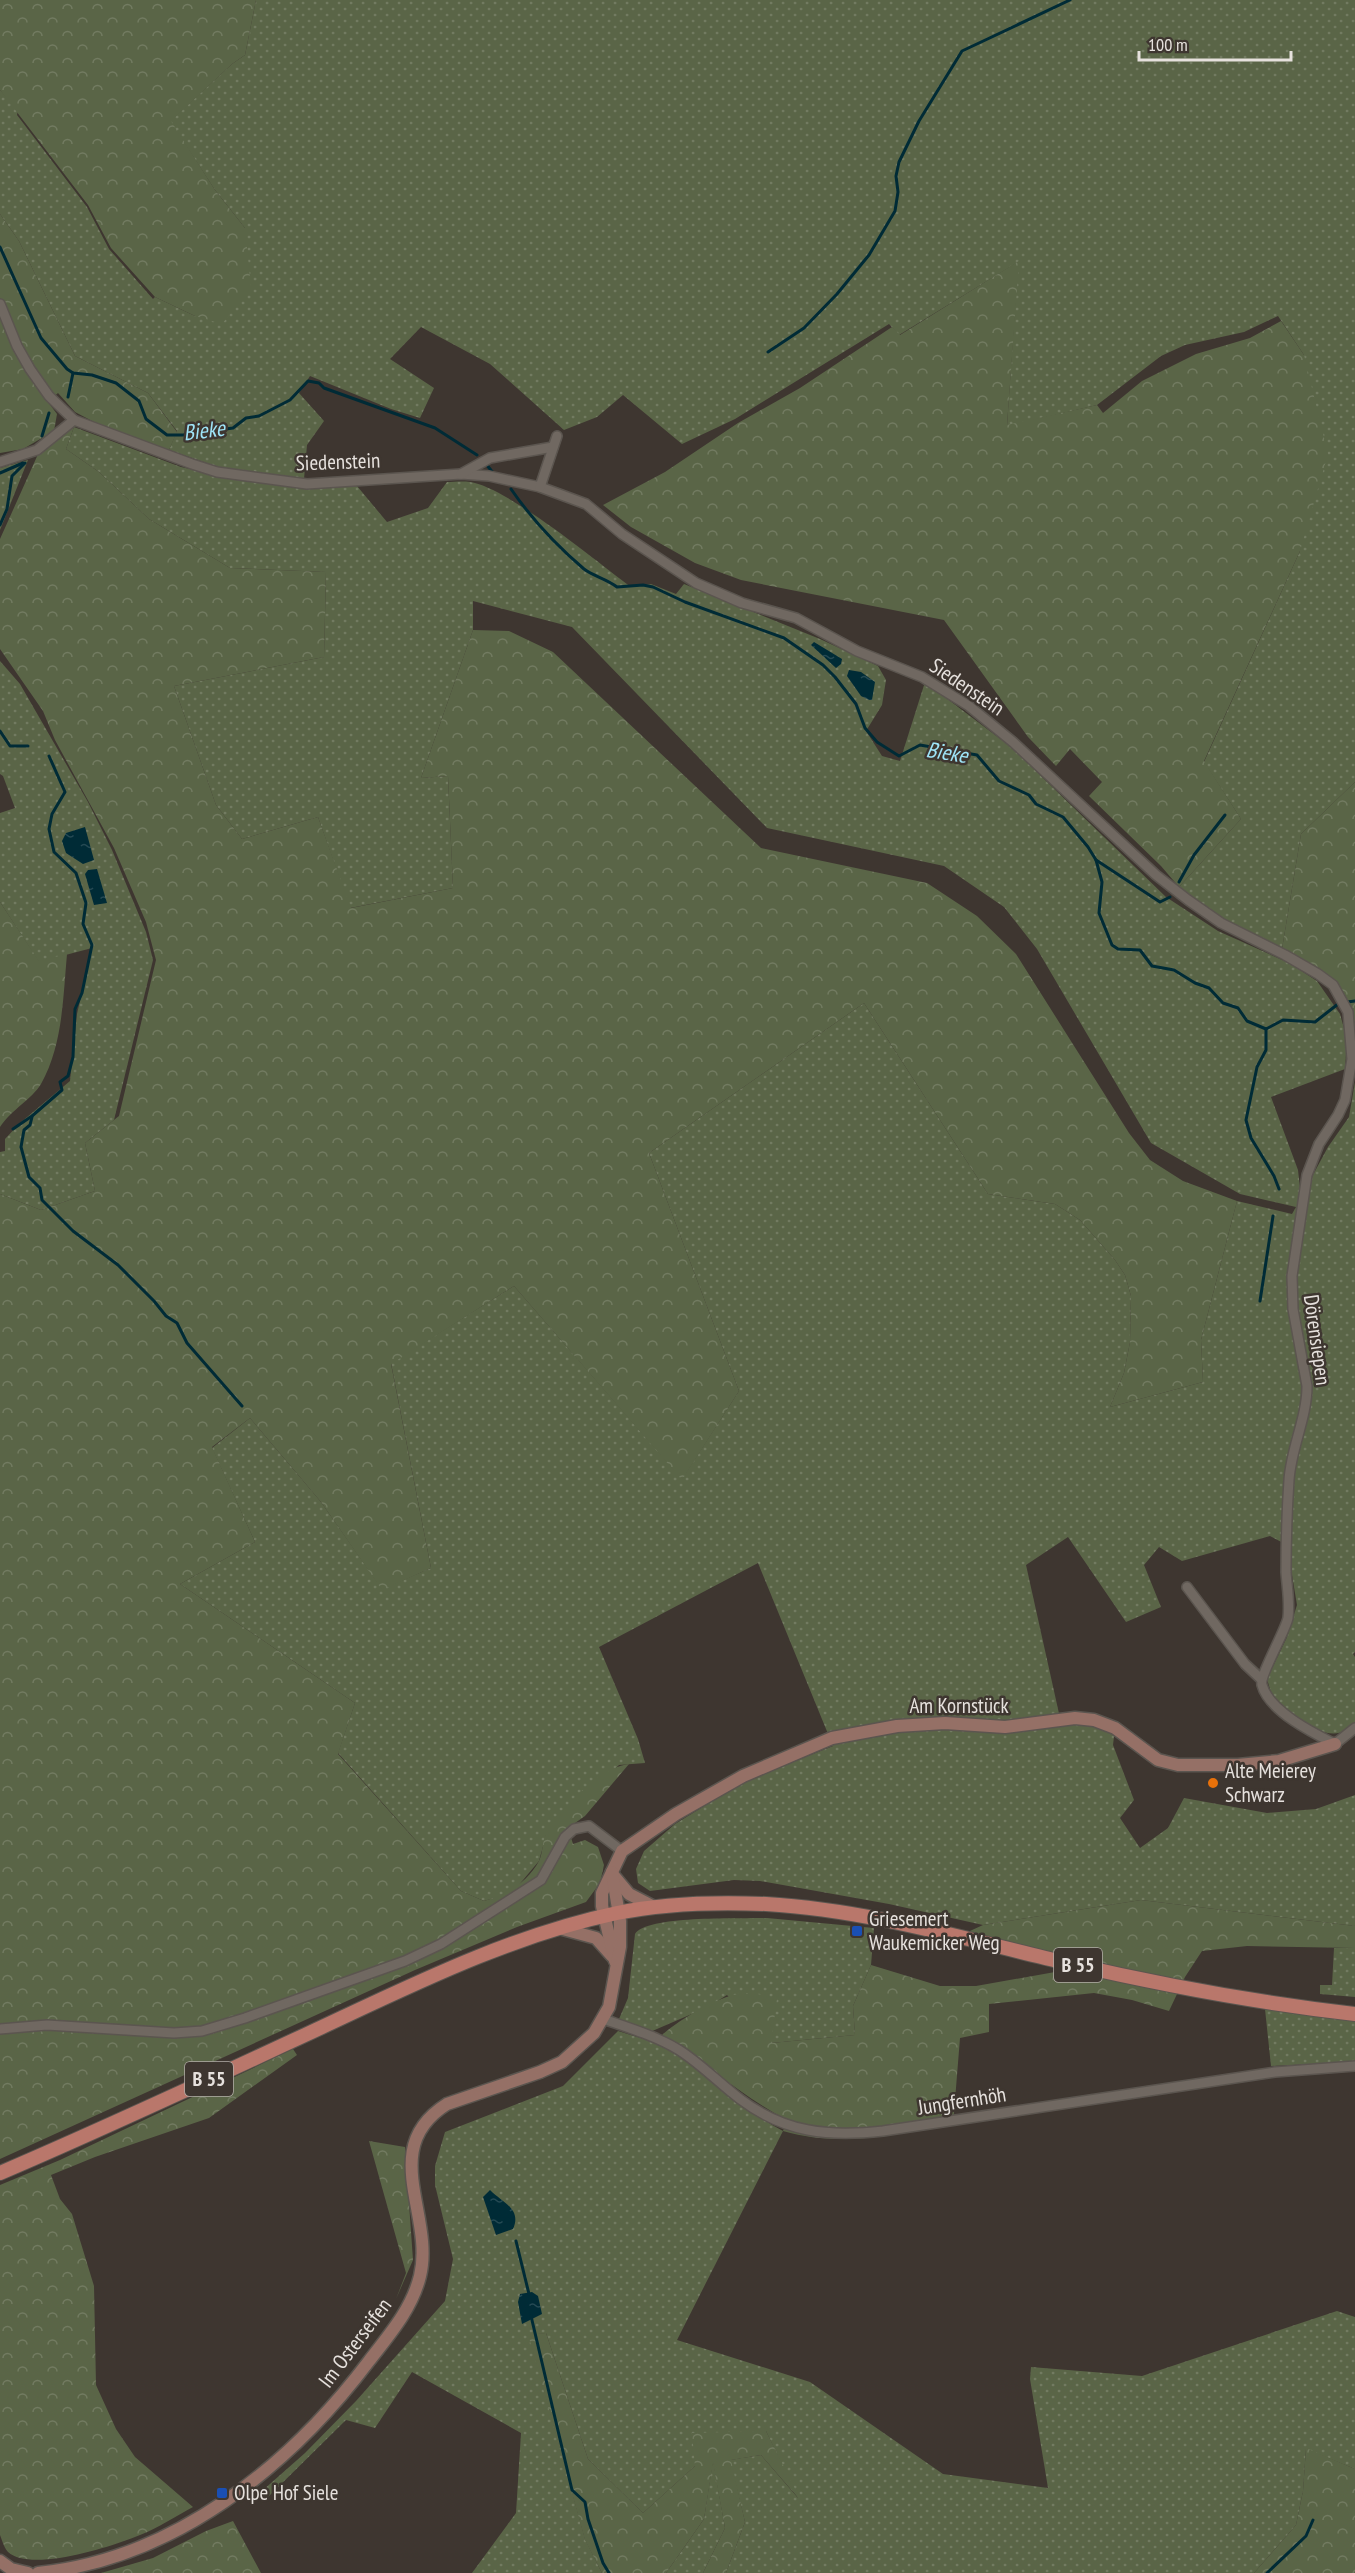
<svg xmlns="http://www.w3.org/2000/svg" width="1355" height="2573" font-family="'PT Sans Narrow',sans-serif">
<defs>
<pattern id="grass-dots" width="8" height="8" patternUnits="userSpaceOnUse" patternTransform="scale(1.5)"><rect width="8" height="8" fill="#5a6547"/><path d="M2 2h.1M6 6h.1" fill="none" stroke="#727b61" stroke-width="1.8" stroke-linecap="round"/></pattern>
<pattern id="forest-crowns" width="20" height="18" patternUnits="userSpaceOnUse" patternTransform="scale(1.5)"><rect width="20" height="18" fill="#5a6547"/><path d="M2 6a3 3 0 1 1 6 0M12 15a3 3 0 1 1 6 0" fill="none" stroke="#727b61"/></pattern>
<pattern id="water-ripples" width="26" height="14" patternUnits="userSpaceOnUse" patternTransform="scale(1.5)"><rect width="26" height="14" fill="#002b36"/><path d="M2 4q2-2 4 0t4 0M15 11q2-2 4 0t4 0" fill="none" stroke="#254953"/></pattern>
</defs>
<rect width="100%" height="100%" fill="#3e3630"/>
<g fill="url(#grass-dots)">
<path d="M 256,0 L 1355,0 L 1355,782 L 1301,834 L 1282,949 L 1223,923 L 1179,887 L 1241,819 L 1204,762 L 1300,551 L 1304,355 L 1278,316 L 1244,332 L 1185,345 L 1161,356 L 1097,405 L 1007,426 L 1018,262 L 899,335 L 889,324 L 735,419 L 682,444 L 623,395 L 597,417 L 564,430 L 490,364 L 421,327 L 390,359 L 434,388 L 420,418 L 391,409 L 310,376 L 299,393 L 324,421 L 307,445 L 304,479 L 307,482 L 221,468 L 169,450 L 177,431 L 148,393 L 75,356 L 19,241 L 0,214 L 0,90 L 18,110 L 17,115 L 87,207 L 109,249 L 153,299 L 155,297 L 195,316 L 245,228 L 215,190 L 170,121 L 232,64 L 245,55 Z"/>
<path d="M 74,427 L 181,467 L 218,475 L 308,489 L 357,486 L 387,522 L 428,508 L 447,482 C 454,482 462,481 470,482 C 507,487 597,562 631,587 L 651,584 L 676,594 L 684,584 L 820,639 L 878,666 L 886,680 L 882,705 L 866,731 L 882,756 L 900,761 L 925,682 L 1011,747 L 1166,897 L 1218,931 L 1289,963 L 1317,981 L 1340,1014 L 1347,1039 L 1345,1069 L 1271,1097 L 1298,1170 L 1301,1197 L 1328,1147 L 1349,1117 L 1355,1082 L 1355,1652 L 1353,1654 L 1355,1657 L 1355,1722 C 1334,1752 1290,1716 1274,1696 C 1270,1692 1269,1685 1267,1679 L 1287,1637 L 1297,1605 L 1287,1545 L 1270,1536 L 1182,1561 L 1159,1547 L 1144,1565 L 1161,1607 L 1126,1622 L 1068,1537 L 1026,1565 L 1060,1718 L 1115,1728 L 1113,1745 L 1134,1800 L 1120,1818 L 1140,1848 L 1168,1828 L 1184,1798 L 1267,1813 L 1316,1809 L 1355,1795 L 1355,1926 L 1141,1900 L 983,1925 L 889,1904 L 760,1881 L 734,1880 L 650,1891 L 638,1883 L 636,1869 L 644,1851 L 675,1824 L 745,1781 L 833,1746 L 758,1563 L 599,1647 L 638,1739 L 645,1763 L 619,1765 L 546,1835 L 539,1861 L 518,1886 L 504,1895 L 484,1901 L 461,1891 L 338,1753 L 355,1703 L 180,1584 L 255,1542 L 212,1448 L 250,1418 L 321,1502 L 382,1589 L 431,1568 L 391,1363 L 514,1286 L 682,1479 L 739,1391 L 649,1153 L 864,1003 L 988,1194 L 1055,1204 L 1080,1220 L 1115,1260 L 1125,1275 L 1131,1296 L 1130,1342 L 1124,1373 L 1110,1407 L 1203,1382 L 1201,1340 L 1237,1201 L 1292,1214 L 1296,1207 L 1240,1194 L 1151,1143 L 1037,949 L 1004,907 L 944,866 L 767,828 L 572,627 L 473,601 L 473,630 L 421,778 L 448,776 L 453,888 L 350,908 L 318,817 L 242,839 L 216,805 L 174,686 L 324,657 L 326,572 L 230,568 L 149,519 L 99,472 L 66,449 Z"/>
<path d="M 28,460 L 0,530 L 0,468 Z"/>
<path d="M 0,661 L 20,684 L 88,802 L 112,850 L 146,932 L 153,960 L 114,1120 L 85,1143 L 95,1191 L 41,1210 L 0,1194 L 0,1152 L 5,1151 L 5,1139 L 20,1123 L 70,1081 L 77,1014 L 92,948 L 39,962 L 0,902 L 0,813 L 15,808 L 3,776 L 0,774 Z"/>
<path d="M 767,1918 L 874,1928 L 871,1965 L 853,2006 L 855,2035 L 771,2043 L 727,1995 L 708,2007 L 650,2032 L 619,2019 L 628,1998 L 635,1934 C 647,1915 743,1919 767,1918 Z"/>
<path d="M 1334,1948 L 1355,1948 L 1355,1997 L 1320,1994 L 1320,1985 L 1332,1985 Z"/>
<path d="M 1265,2009 L 1355,2019 L 1355,2062 L 1271,2066 Z"/>
<path d="M 618,2031 C 638,2037 660,2043 678,2055 C 715,2081 741,2108 783,2131 L 677,2340 L 810,2382 L 943,2474 L 1048,2488 L 1030,2379 L 1031,2367 L 1142,2376 L 1337,2311 L 1355,2317 L 1355,2469 L 1306,2449 L 1303,2491 L 1296,2525 L 1254,2573 L 726,2573 L 745,2522 L 730,2460 L 761,2455 L 798,2498 L 766,2431 L 695,2466 L 643,2513 L 588,2459 L 546,2333 L 529,2335 L 585,2539 L 602,2573 L 472,2573 L 516,2513 L 521,2433 L 412,2372 L 375,2428 L 346,2420 L 267,2498 L 262,2491 L 305,2453 L 356,2401 L 445,2301 L 453,2259 L 435,2185 L 435,2166 L 445,2132 L 563,2086 Z"/>
<path d="M 713,2460 L 725,2528 L 703,2573 L 666,2573 L 704,2519 Z"/>
</g>
<g fill="url(#forest-crowns)">
<path d="M 0,0 L 256,0 L 245,55 L 232,64 L 171,121 L 215,190 L 245,228 L 251,287 L 222,324 L 195,316 L 155,297 L 111,248 L 88,205 L 0,90 Z"/>
<path d="M 0,214 L 19,241 L 75,356 L 148,393 L 177,432 L 169,450 L 94,422 L 75,412 L 58,393 L 48,402 L 57,414 L 54,431 L 23,449 L 0,453 Z"/>
<path d="M 1019,261 L 1007,425 L 1097,405 L 1103,413 L 1142,381 L 1196,354 L 1250,338 L 1281,321 L 1304,355 L 1328,454 L 1300,551 L 1204,761 L 1241,819 L 1179,887 L 1161,866 L 1089,796 L 1102,782 L 1070,749 L 1056,766 L 1028,737 L 944,620 L 741,580 L 695,563 L 631,527 L 603,505 L 665,472 L 738,423 L 800,388 L 892,327 L 900,335 Z"/>
<path d="M 74,427 L 66,449 L 99,472 L 149,519 L 230,568 L 326,572 L 324,657 L 174,686 L 216,805 L 242,839 L 318,817 L 351,908 L 453,888 L 448,776 L 421,778 L 473,630 L 509,631 L 553,652 L 761,848 L 927,883 L 977,916 L 1016,954 L 1129,1133 L 1150,1160 L 1183,1181 L 1237,1201 L 1201,1340 L 1203,1382 L 1110,1407 L 1124,1373 L 1130,1342 L 1131,1296 L 1125,1275 L 1115,1260 L 1080,1220 L 1055,1204 L 988,1194 L 864,1003 L 649,1153 L 739,1391 L 682,1480 L 514,1286 L 391,1364 L 431,1568 L 382,1590 L 321,1502 L 250,1418 L 212,1447 L 255,1542 L 180,1584 L 355,1703 L 338,1754 L 461,1891 L 484,1901 C 507,1894 527,1883 539,1861 C 543,1853 542,1842 546,1834 C 560,1809 600,1767 629,1764 L 585,1816 L 568,1828 L 573,1844 L 585,1840 L 598,1847 L 604,1865 L 600,1883 L 586,1902 L 517,1927 L 415,1970 L 0,2159 L 0,1194 L 41,1210 L 95,1191 L 85,1143 L 119,1116 L 156,960 L 146,922 L 114,848 L 55,740 L 43,711 L 0,649 L 0,539 L 39,452 Z"/>
<path d="M 1355,782 L 1355,1024 C 1343,983 1315,972 1282,949 L 1301,834 Z"/>
<path d="M 0,902 L 39,961 L 67,954 C 63,997 63,1045 41,1084 C 32,1099 11,1110 0,1127 Z"/>
<path d="M 1141,1900 L 1355,1926 L 1355,1948 L 1247,1946 L 1202,1951 L 1185,1977 L 1169,2011 L 1132,2000 L 1094,1993 L 989,2004 L 989,2032 L 960,2038 L 953,2125 C 893,2134 842,2148 783,2131 L 787,2120 C 741,2096 705,2062 662,2035 C 680,2019 725,1991 749,1993 C 758,1993 768,1997 777,1999 L 771,2043 L 855,2035 L 853,2006 L 871,1965 L 940,1986 L 976,1986 L 1055,1972 L 1067,1964 L 959,1936 L 983,1925 Z"/>
<path d="M 293,2049 L 297,2055 L 209,2118 L 95,2157 L 51,2175 L 60,2199 L 72,2214 L 94,2286 L 96,2385 L 116,2429 L 135,2457 L 193,2507 C 176,2516 158,2528 140,2535 C 114,2546 31,2573 8,2552 C 4,2548 2,2540 0,2535 L 0,2185 L 60,2160 Z"/>
<path d="M 369,2141 L 405,2147 L 413,2260 L 396,2299 L 406,2273 Z"/>
<path d="M 546,2333 L 588,2459 L 643,2513 L 695,2466 L 692,2433 L 766,2431 L 801,2501 L 761,2455 L 731,2460 L 745,2522 L 726,2573 L 703,2573 L 725,2528 L 713,2463 L 704,2519 L 666,2573 L 602,2573 L 585,2540 L 528,2334 Z"/>
<path d="M 1306,2448 L 1355,2469 L 1355,2573 L 1254,2573 L 1296,2525 L 1303,2491 Z"/>
<path d="M 233,2521 L 261,2573 L 101,2573 L 153,2558 L 206,2531 Z"/>
</g>
<g fill="url(#water-ripples)">
<path d="M 814,642 L 842,659 L 841,664 L 836,668 L 811,645 Z"/>
<path d="M 849,670 L 861,672 L 875,682 L 872,700 L 869,700 L 861,696 L 847,676 Z"/>
<path d="M 85,827 L 94,860 L 83,864 L 66,853 L 62,841 L 66,833 Z"/>
<path d="M 97,869 L 107,903 L 94,905 L 85,874 L 88,870 Z"/>
<path d="M 490,2190 C 503,2203 522,2209 513,2229 L 496,2235 L 483,2197 Z"/>
<path d="M 532,2292 L 538,2296 L 542,2314 L 522,2324 L 518,2302 L 520,2294 Z"/>
</g>
<g fill="none" stroke-linecap="round" stroke-linejoin="round">
<g stroke="#002b36" stroke-width="3">
<path d="M 0,247 L 41,338 L 67,369 L 73,373 L 92,375 L 116,383 L 139,401 L 146,419 L 167,435 L 183,435 L 233,428 L 246,418 L 259,416 L 290,400 L 308,381 L 319,383 L 324,388 L 435,428 L 477,455"/>
<path d="M 768,352 L 804,328 L 837,294 L 869,255 L 895,211 L 898,192 L 896,176 L 899,162 L 919,121 L 962,51 L 1070,0"/>
<path d="M 68,397 L 73,373"/>
<path d="M 42,436 L 49,413"/>
<path d="M 486,464 L 494,474"/>
<path d="M 0,473 L 23,463"/>
<path d="M 511,489 C 531,518 557,546 584,569 C 593,576 607,579 617,587 L 643,585 L 653,587 L 685,602 L 784,638 L 823,665 L 835,677 L 856,704 L 865,728 L 877,742 L 899,756 L 920,745 L 977,755 L 999,781 L 1029,795 L 1036,804 L 1063,817 L 1088,847 L 1096,860 L 1102,882 L 1099,913 L 1112,945 L 1118,949 L 1140,950 L 1152,966 L 1174,970 L 1195,983 L 1209,988 L 1223,1003 L 1238,1008 L 1247,1021 L 1266,1029 L 1283,1020 L 1315,1022 L 1338,1004"/>
<path d="M 0,525 L 7,509 L 12,476 L 25,463"/>
<path d="M 0,731 L 10,746 L 28,746"/>
<path d="M 1096,860 L 1160,902 L 1170,897"/>
<path d="M 1179,882 L 1194,855 L 1225,815"/>
<path d="M 1347,1002 L 1355,1001"/>
<path d="M 1266,1029 L 1266,1050 L 1257,1067 L 1246,1120 L 1251,1138 L 1274,1176 L 1279,1189"/>
<path d="M 32,1117 L 30,1125 L 24,1130 L 21,1147 L 29,1177 L 40,1188 L 42,1200 L 73,1231 L 118,1265 L 154,1301 L 166,1316 L 177,1323 L 187,1343 L 242,1406"/>
<path d="M 13,1129 L 32,1116 L 62,1090 L 60,1082 L 68,1076 L 73,1057 L 75,1009 L 82,993 L 92,945 L 83,924 L 86,903 L 76,873 L 54,852 L 49,829 L 52,814 L 65,792 L 49,756"/>
<path d="M 1260,1301 L 1273,1216"/>
<path d="M 516,2241 L 529,2294"/>
<path d="M 531,2316 L 572,2490 L 585,2502 L 588,2519 L 603,2563 L 609,2573"/>
<path d="M 1267,2573 L 1306,2536 L 1313,2520"/>
</g>
<defs>
<g id="street">
<path d="M 0,304 L 17,346 L 30,369 L 49,396 L 74,420 L 192,464 L 217,472 L 307,484 L 461,474 L 489,476 L 540,487 L 586,504 L 622,534 L 696,583 L 742,603 L 796,618 L 857,651 L 922,677 L 969,706 L 1013,742 L 1156,875 L 1188,900 L 1221,923 L 1285,955 L 1318,974 L 1333,985 L 1348,1012 L 1352,1059 L 1345,1100 L 1338,1115 L 1319,1144 L 1307,1175 L 1292,1276 L 1293,1309 L 1307,1386 C 1307,1418 1291,1448 1289,1480 C 1287,1510 1286,1542 1286,1572 C 1287,1587 1290,1603 1288,1618 C 1285,1632 1259,1676 1262,1685 C 1269,1711 1313,1733 1335,1744 L 1355,1728"/>
<path d="M 0,462 L 37,450 L 74,420"/>
<path d="M 461,474 L 490,458 L 553,447"/>
<path d="M 540,487 L 557,436"/>
<path d="M 1187,1587 L 1245,1664 L 1261,1679"/>
<path d="M 603,2019 C 629,2028 656,2036 679,2050 C 701,2064 719,2083 740,2099 C 785,2133 829,2137 883,2131 L 1275,2072 L 1355,2066"/>
<path d="M 0,2029 L 47,2025 L 174,2033 L 202,2031 L 245,2018 L 405,1961 L 441,1944 L 541,1880 L 565,1837 L 574,1829 L 589,1826 L 622,1851"/>
</g>
<g id="secondary">
<path d="M 614,1876 L 629,1894 L 654,1907"/>
<path d="M 559,1928 L 596,1938 L 612,1956"/>
<path d="M 615,1961 L 602,1906 L 602,1893 L 622,1851 L 676,1814 L 743,1776 L 832,1738 L 897,1726 L 945,1723 L 1005,1727 L 1075,1718 L 1094,1720 L 1115,1728 L 1158,1760 L 1178,1765 L 1238,1765 L 1279,1761 L 1335,1744"/>
<path d="M 0,2561 L 11,2569 L 28,2573"/>
<path d="M 38,2573 C 174,2559 289,2467 369,2361 C 389,2335 412,2309 420,2276 C 435,2215 377,2148 447,2104 L 540,2072 L 562,2062 L 594,2033 L 609,2007 L 620,1947 L 620,1921 L 612,1872"/>
</g>
<path id="primary" d="M 0,2173 C 103,2129 204,2082 305,2035 C 406,1988 508,1936 617,1913 C 665,1903 717,1902 766,1904 C 869,1910 968,1940 1067,1963 C 1162,1985 1258,2003 1355,2014"/>
</defs>
<use href="#street" stroke="#5b554f" stroke-width="12"/>
<use href="#secondary" stroke="#5b554f" stroke-width="15"/>
<use href="#primary" stroke="#5b554f" stroke-width="16"/>
<use href="#street" stroke="#706861" stroke-width="9"/>
<use href="#secondary" stroke="#957066" stroke-width="12"/>
<use href="#primary" stroke="#b9776b" stroke-width="14"/>
</g>
<circle fill="#e8710a" stroke="#3e3630" stroke-width="2" cx="1213" cy="1783" r="6"/>
<g fill="#1a4fb4" stroke="#3e3630" stroke-width="2">
<rect x="851" y="1925" width="12" height="12" rx="3"/>
<rect x="216" y="2487" width="12" height="12" rx="3"/>
</g>
<g text-anchor="middle" stroke-width="5" stroke-linejoin="round" paint-order="stroke">
<g fill="#3e3630" stroke="#b4aea9" stroke-width="1.5">
<rect x="1054" y="1948" width="48" height="34" rx="4.5"/>
<rect x="185" y="2062" width="48" height="34" rx="4.5"/>
</g>
<g font-size="20" font-weight="bold" fill="#e6e1dd">
<text x="1078" y="1972">B 55</text>
<text x="209" y="2086">B 55</text>
</g>
<g font-size="21" fill="#e6e1dd" stroke="#3e3630">
<text transform="translate(338 462) rotate(-2)" y="7">Siedenstein</text>
<text transform="translate(967 687) rotate(34)" y="7">Siedenstein</text>
<text transform="translate(1317 1340) rotate(82)" y="7">Dörensiepen</text>
<text x="959" y="1713">Am Kornstück</text>
<text transform="translate(962 2101) rotate(-9)" y="7">Jungfernhöh</text>
<text transform="translate(355 2343) rotate(-53)" y="7">Im Osterseifen</text>
</g>
<g font-size="21" fill="#e6e1dd" stroke="#3e3630" text-anchor="start">
<text x="1225" y="1778">Alte Meierey<tspan x="1225" dy="24">Schwarz</tspan></text>
<text x="869" y="1926">Griesemert<tspan x="869" dy="24">Waukemicker Weg</tspan></text>
<text x="234" y="2500">Olpe Hof Siele</text>
</g>
<g font-size="22" font-style="italic" fill="#9fe4f8" stroke="#3e3630">
<text transform="translate(204 430) rotate(-7)" y="8">Bieke</text>
<text transform="translate(947 752) rotate(9)" y="8">Bieke</text>
</g>
</g>
<path d="M1139 51v9h152v-9" fill="none" stroke="#e6e1dd" stroke-width="3"/>
<text x="1148" y="51" font-size="18" fill="#e6e1dd" stroke="#3e3630" stroke-width="4.5" paint-order="stroke">100 m</text>
</svg>
